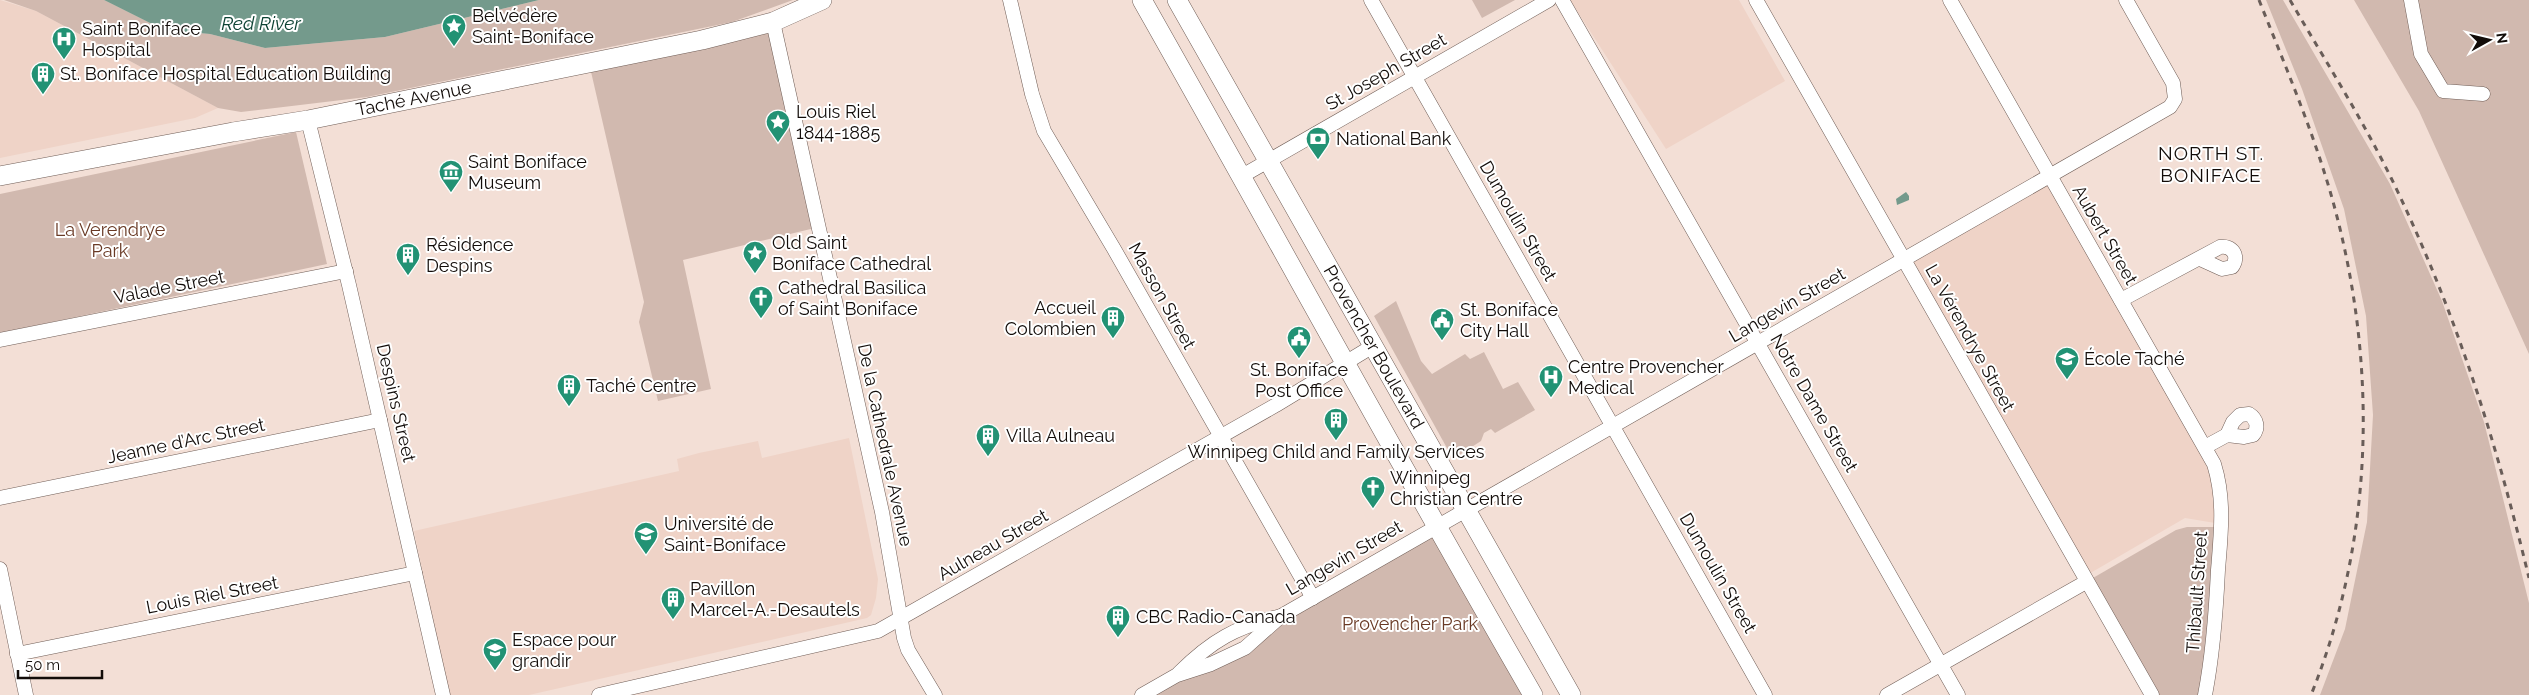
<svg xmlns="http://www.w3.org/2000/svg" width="2529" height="695" font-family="Raleway,sans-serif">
<rect width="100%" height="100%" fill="#f3dfd6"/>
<g fill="#efd3c7">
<path d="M 0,0 L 36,11 L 218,108 L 195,118 L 0,158 Z"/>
<path d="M 1570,0 L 1739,0 L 1785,81 L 1666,149 Z"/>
<path d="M 2051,177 L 2210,468 L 2215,491 L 2215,523 L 2185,518 L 2087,575 L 1905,260 Z"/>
<path d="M 849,438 L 878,579 L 876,598 L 871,615 L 867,618 L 529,695 L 449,695 L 414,531 L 679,471 L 677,459 L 699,453 L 758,441 L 762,458 Z"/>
</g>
<g fill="#d1b9af">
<path d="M 4,0 L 104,0 L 164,30 L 210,34 L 265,48 L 385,37 L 539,0 L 793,0 L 732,22 L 367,97 L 241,112 L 218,108 L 36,11 Z"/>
<path d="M 1472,0 L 1515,0 L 1482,18 Z"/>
<path d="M 2266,0 L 2283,0 L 2390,184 L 2442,301 L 2484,422 L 2529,603 L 2529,695 L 2320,695 L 2345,629 L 2367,522 L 2373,415 L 2366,316 L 2344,209 L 2302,89 Z"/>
<path d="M 2354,0 L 2529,0 L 2529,354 L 2419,111 Z"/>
<path d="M 773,22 L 819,227 L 683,260 L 711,389 L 658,401 L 639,322 L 644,302 L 589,63 Z"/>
<path d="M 296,132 L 327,264 L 0,333 L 0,194 Z"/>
<path d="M 1396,301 L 1421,361 L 1432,374 L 1465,354 L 1470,359 L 1484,352 L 1503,389 L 1518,382 L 1535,410 L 1495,433 L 1491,429 L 1484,433 L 1481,441 L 1453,459 L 1374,316 Z"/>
<path d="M 1436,527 L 1533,695 L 1142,695 L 1257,639 Z"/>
<path d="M 2187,527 L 2221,527 L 2205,695 L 2152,695 L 2086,582 L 2176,530 Z"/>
</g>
<g fill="#749a8c">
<path d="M 104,0 L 539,0 L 385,37 L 265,48 L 210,34 L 164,30 Z"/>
<path d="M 1906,192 L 1909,196 L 1909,200 L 1897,205 L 1896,199 Z"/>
</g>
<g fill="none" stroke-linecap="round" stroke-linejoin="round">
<defs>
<g id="street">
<path d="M 1010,0 L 1032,94 L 1044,131 L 1114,249 L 1313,598"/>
<path d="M 1371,0 L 1765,695"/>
<path d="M 1562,0 L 1958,695"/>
<path d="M 1756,0 L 2152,695"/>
<path d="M 1950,0 L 2214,464 C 2225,499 2221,534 2218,570 C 2216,612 2213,654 2205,695"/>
<path d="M 2411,0 L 2421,54 L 2443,91 L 2483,94"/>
<path d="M 773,22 L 882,512 L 904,638 L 908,650 L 935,695"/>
<path d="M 308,120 L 349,285 L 443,695"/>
<path d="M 1242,176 L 1549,0"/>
<path d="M 2121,300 L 2220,247 C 2232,245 2240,256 2232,267 L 2222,269 L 2200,259"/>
<path d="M 0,340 L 346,271"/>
<path d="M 2205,447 L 2227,435 L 2244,437 L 2253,435 C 2259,428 2257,419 2249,414 L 2240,415 L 2233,422 L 2227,435"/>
<path d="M 0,498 L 380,420"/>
<path d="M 0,569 L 26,695"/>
<path d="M 17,654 L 415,573"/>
<path d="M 1179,673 C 1212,640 1236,627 1281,616"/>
<path d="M 599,695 L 878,631 L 1276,405 L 1373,346"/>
<path d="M 1142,695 L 1177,675 L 1211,664 L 1245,648 L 1281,616 L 2170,107 L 2175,99 L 2173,83 L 2126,0"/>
<path d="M 1887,695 L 2086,582"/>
</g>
<g id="secondary">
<path d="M 1142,0 C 1273,231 1400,465 1533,695"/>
<path id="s1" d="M 1177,0 L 1571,695"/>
<path id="s2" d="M 0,176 L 233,132 L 308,120 L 702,40 L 773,22 L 822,0"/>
</g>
</defs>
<use href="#street" stroke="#705e57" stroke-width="15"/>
<use href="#secondary" stroke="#705e57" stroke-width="20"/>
<use href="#street" stroke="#fff" stroke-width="14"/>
<use href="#secondary" stroke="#fff" stroke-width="19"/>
<g stroke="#695d58" stroke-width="3" stroke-dasharray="6 6" stroke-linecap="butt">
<path d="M 2259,0 C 2284,63 2311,126 2330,191 C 2378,357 2376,534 2311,695"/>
<path d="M 2290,0 C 2326,62 2365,123 2396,188 C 2457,316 2496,441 2529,578"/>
</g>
</g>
<defs>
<symbol id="sight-pin" viewBox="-11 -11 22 30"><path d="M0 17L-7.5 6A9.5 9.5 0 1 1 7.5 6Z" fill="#229274" stroke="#fff"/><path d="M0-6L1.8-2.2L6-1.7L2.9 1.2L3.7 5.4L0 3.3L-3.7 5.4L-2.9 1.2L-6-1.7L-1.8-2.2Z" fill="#fff"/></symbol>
<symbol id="hospital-pin" viewBox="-11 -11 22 30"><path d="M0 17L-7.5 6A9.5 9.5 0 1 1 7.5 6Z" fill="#229274" stroke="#fff"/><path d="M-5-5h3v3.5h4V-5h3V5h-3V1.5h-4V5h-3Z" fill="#fff"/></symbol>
<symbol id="building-pin" viewBox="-11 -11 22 30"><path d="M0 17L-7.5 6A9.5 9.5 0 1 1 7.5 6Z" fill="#229274" stroke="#fff"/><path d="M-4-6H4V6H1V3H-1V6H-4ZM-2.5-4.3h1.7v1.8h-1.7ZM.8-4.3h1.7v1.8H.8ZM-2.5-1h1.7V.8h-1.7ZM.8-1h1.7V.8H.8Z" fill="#fff"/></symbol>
<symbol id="bank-pin" viewBox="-11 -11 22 30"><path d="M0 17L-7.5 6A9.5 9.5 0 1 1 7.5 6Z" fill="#229274" stroke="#fff"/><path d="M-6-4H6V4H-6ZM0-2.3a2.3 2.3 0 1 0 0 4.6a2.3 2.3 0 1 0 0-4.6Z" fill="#fff"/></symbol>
<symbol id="museum-pin" viewBox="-11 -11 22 30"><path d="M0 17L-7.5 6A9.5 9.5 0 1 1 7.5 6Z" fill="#229274" stroke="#fff"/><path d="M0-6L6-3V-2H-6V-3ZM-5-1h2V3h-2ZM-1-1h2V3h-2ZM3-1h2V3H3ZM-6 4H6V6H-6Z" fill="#fff"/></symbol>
<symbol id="church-pin" viewBox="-11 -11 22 30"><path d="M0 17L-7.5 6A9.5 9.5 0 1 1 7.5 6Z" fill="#229274" stroke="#fff"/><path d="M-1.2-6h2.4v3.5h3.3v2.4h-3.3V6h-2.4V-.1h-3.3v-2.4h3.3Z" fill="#fff"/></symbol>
<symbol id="civic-pin" viewBox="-11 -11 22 30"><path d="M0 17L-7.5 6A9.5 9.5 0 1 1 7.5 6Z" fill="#229274" stroke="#fff"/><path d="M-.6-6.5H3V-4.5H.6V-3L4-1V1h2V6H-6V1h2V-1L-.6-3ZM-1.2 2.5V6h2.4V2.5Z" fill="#fff"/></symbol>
<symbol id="school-pin" viewBox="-11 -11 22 30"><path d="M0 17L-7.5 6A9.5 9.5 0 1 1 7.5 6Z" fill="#229274" stroke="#fff"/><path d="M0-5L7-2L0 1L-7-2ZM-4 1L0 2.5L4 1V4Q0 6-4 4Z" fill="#fff"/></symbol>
<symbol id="university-pin" viewBox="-11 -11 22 30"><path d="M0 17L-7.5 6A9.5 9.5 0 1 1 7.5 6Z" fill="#229274" stroke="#fff"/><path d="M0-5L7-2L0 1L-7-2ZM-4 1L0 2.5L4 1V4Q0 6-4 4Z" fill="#fff"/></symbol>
</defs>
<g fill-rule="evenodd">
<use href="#sight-pin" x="440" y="12" width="28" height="38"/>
<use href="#hospital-pin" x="50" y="25" width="28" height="38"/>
<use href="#building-pin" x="29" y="60" width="28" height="38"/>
<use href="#sight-pin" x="764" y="108" width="28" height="38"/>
<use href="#bank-pin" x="1304" y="125" width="28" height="38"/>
<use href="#museum-pin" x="437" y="158" width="28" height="38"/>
<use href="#sight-pin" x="741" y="239" width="28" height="38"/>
<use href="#building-pin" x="394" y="241" width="28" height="38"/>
<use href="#church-pin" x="747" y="284" width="28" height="38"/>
<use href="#building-pin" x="1099" y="304" width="28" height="38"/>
<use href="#civic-pin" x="1428" y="306" width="28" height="38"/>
<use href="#civic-pin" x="1285" y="324" width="28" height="38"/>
<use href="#school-pin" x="2053" y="345" width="28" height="38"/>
<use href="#hospital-pin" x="1537" y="363" width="28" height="38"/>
<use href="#building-pin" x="555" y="372" width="28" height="38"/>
<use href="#building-pin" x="1322" y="406" width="28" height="38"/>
<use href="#building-pin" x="974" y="422" width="28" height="38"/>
<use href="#church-pin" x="1359" y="474" width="28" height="38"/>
<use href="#university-pin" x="632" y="520" width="28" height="38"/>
<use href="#building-pin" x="659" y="585" width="28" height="38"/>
<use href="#building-pin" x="1104" y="603" width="28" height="38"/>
<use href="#school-pin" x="481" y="636" width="28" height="38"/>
</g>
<g text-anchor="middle" stroke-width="4" stroke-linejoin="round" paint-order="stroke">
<g font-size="18" fill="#120c09" stroke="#fff" text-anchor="start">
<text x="472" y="22">Belvédère<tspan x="472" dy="21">Saint-Boniface</tspan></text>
<text x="82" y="35">Saint Boniface<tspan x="82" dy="21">Hospital</tspan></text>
<text x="60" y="80">St. Boniface Hospital Education Building</text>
<text x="796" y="118">Louis Riel<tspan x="796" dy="21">1844-1885</tspan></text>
<text x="1336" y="145">National Bank</text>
<text x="468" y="168">Saint Boniface<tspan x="468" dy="21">Museum</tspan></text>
<text x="772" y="249">Old Saint<tspan x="772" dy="21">Boniface Cathedral</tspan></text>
<text x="426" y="251">Résidence<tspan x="426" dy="21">Despins</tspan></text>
<text x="778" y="294">Cathedral Basilica<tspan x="778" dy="21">of Saint Boniface</tspan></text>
<text x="1096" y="314" text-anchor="end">Accueil<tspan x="1096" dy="21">Colombien</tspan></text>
<text x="1460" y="316">St. Boniface<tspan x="1460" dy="21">City Hall</tspan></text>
<text x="2084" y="365">École Taché</text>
<text x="1568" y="373">Centre Provencher<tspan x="1568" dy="21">Medical</tspan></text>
<text x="1299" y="376" text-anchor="middle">St. Boniface<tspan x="1299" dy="21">Post Office</tspan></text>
<text x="586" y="392">Taché Centre</text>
<text x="1006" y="442">Villa Aulneau</text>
<text x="1336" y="458" text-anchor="middle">Winnipeg Child and Family Services</text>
<text x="1390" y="484">Winnipeg<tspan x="1390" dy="21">Christian Centre</tspan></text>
<text x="664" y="530">Université de<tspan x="664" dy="21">Saint-Boniface</tspan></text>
<text x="690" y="595">Pavillon<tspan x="690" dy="21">Marcel-A.-Desautels</tspan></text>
<text x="1136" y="623">CBC Radio-Canada</text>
<text x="512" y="646">Espace pour<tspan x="512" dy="21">grandir</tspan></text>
</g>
<g font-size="18" fill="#120c09" stroke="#fff">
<text transform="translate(1386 72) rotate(-30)" y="6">St Joseph Street</text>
<text dy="6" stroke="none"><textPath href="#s2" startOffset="421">Taché Avenue</textPath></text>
<text transform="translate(1518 221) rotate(60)" y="6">Dumoulin Street</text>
<text transform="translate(2105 235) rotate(60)" y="6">Aubert Street</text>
<text transform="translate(169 287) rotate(-11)" y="6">Valade Street</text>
<text transform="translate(1162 296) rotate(61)" y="6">Masson Street</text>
<text transform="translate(1787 305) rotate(-30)" y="6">Langevin Street</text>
<text transform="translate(1970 338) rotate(61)" y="6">La Vérendrye Street</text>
<text dy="6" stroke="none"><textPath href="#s1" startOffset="399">Provencher Boulevard</textPath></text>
<text transform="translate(396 403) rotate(77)" y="6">Despins Street</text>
<text transform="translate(1814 403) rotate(60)" y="6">Notre Dame Street</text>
<text transform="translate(186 441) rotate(-12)" y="6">Jeanne d’Arc Street</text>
<text transform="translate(885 445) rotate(78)" y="6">De la Cathedrale Avenue</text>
<text transform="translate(993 545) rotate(-30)" y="6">Aulneau Street</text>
<text transform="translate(1344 558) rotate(-30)" y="6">Langevin Street</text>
<text transform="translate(1718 573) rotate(60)" y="6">Dumoulin Street</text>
<text transform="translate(2197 592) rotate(-86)" y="6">Thibault Street</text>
<text transform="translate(212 595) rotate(-11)" y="6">Louis Riel Street</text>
</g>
<g font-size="18" fill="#693924" stroke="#fff">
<text x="110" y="236">La Verendrye<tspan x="110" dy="21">Park</tspan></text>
<text x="1410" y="630">Provencher Park</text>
</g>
<g font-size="19" font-style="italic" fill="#0d4334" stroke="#fff">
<text x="261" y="30">Red River</text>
</g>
<g font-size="19" letter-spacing="1" fill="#120c09" stroke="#fff">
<text x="2211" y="160">NORTH ST.<tspan x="2211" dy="22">BONIFACE</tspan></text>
</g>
</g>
<g transform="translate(2489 40) rotate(82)" stroke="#ffffff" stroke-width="4" paint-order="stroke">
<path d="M0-4L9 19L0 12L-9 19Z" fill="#120c09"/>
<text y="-8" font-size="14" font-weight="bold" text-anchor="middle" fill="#120c09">N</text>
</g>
<path d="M18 670v8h84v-8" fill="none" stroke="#120c09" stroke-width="2.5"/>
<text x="25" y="670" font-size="15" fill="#120c09" stroke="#ffffff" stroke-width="4" paint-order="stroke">50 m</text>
</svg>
